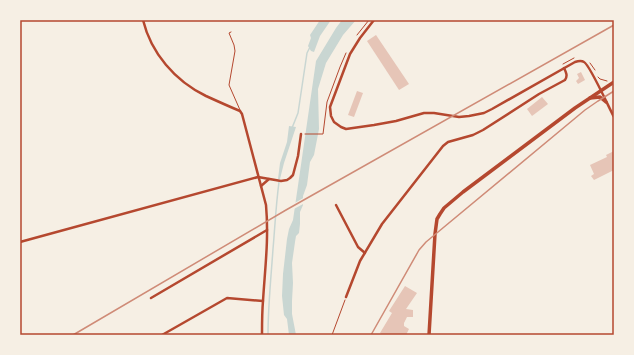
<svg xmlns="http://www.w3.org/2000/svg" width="634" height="355" font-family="'Playfair Display',serif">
<rect width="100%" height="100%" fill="#f6efe4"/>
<g fill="#c9d6d2">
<path d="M 320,20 L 331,20 L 320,36 L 314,52 L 311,51 L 308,46 L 311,38 L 310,35 Z"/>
<path d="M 342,20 L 356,20 L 343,35 L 326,63 L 318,89 L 319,129 L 314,155 L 310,162 L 307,185 L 303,196 L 303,205 L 300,212 L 300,224 L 299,233 L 296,236 L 295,242 L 292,263 L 293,283 L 292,301 L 292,314 L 296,335 L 289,335 L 287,319 L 284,315 L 282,296 L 283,274 L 287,239 L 289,229 L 293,220 L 316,61 L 336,28 Z"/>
<path d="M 289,126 L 296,127 L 284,163 L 280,179 L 278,179 L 280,163 L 287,142 Z"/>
</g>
<path fill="#f6efe4" d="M 305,197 L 305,203 L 292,210 L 293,204 Z"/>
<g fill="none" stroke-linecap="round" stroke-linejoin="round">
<g stroke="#c9d6d2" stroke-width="1.5">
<path d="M 292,128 L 298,113 L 307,53 L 310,47"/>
<path d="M 268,335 C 268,306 271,278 273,249 C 275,226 276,204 279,182"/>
</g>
</g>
<g fill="#e6c5b7">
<path d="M 376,35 L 409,84 L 399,90 L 367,41 Z"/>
<path d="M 581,72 L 585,80 L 578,84 L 576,81 L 579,78 L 577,74 Z"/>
<path d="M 357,91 L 363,93 L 354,117 L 348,115 Z"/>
<path d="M 542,97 L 548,104 L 532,116 L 527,109 Z"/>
<path d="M 614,151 L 614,170 L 594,180 L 591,176 L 594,174 L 590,165 L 607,157 L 606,155 Z"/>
<path d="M 405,286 L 417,293 L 406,309 L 413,310 L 413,317 L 407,317 L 404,323 L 404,326 L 409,329 L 406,335 L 383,335 L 380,333 L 392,313 L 389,311 Z"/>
</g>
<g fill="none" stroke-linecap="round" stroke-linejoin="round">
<g stroke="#b5482f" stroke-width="1">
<path d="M 357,35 L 369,20"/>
<path d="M 590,63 L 595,70"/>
<path d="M 563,64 L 574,58"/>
<path d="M 598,77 L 600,79 L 607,81"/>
<path d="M 305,134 L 323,134 L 327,102 L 340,67 L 346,53"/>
<path d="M 332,335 L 345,300"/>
</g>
<path stroke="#b5482f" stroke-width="1" d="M 231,32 L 229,33 L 234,45 L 235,51 L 229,85 L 240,110"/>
<g stroke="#b5482f" stroke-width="2.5">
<path d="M 143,20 C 151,53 175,81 206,96 C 217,101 228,106 240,111 L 242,114 L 266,205 C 269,239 265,268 263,301 C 262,312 262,324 262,335"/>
<path d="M 374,20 L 360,38 L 350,54 L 330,107 L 331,116 L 334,122 L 341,127 L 346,129 L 374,125 L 396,121 L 424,113 L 434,113 L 459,117 L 469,116 L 484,113 L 492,109 L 575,62 C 578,61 581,60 584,62 C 590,65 609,108 614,117"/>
<path d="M 261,186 L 269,179"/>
<path d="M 336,205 L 358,247 L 365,253"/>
<path d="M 20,242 L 258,177 L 281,181 L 287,180 L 290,178 L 293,175 L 298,156 L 301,134"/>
<path d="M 346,297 L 360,261 L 382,224 L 443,146 L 448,142 L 473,135 L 483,130 L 539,94 L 565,80 C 568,76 566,72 564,68"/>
<path d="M 151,298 L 267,230"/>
<path d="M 162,335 L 227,298 L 263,301"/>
</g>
<g stroke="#b5482f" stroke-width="3.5">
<path d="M 590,98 L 600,97 L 606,102"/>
<path d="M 429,335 L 435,234 L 437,219 L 440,214 L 444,208 L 463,192 L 575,108 L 614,82"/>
</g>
<g stroke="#cf8b77" stroke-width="1.5">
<path d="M 73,335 L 286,210 L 614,25"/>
<path d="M 371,335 L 419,250 L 426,242 L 585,110 L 598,101 L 614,91"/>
</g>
</g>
<rect width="634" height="355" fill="none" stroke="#f6efe4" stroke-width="42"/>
<rect x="21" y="21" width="592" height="313" fill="none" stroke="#b5482f" stroke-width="1.5"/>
</svg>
